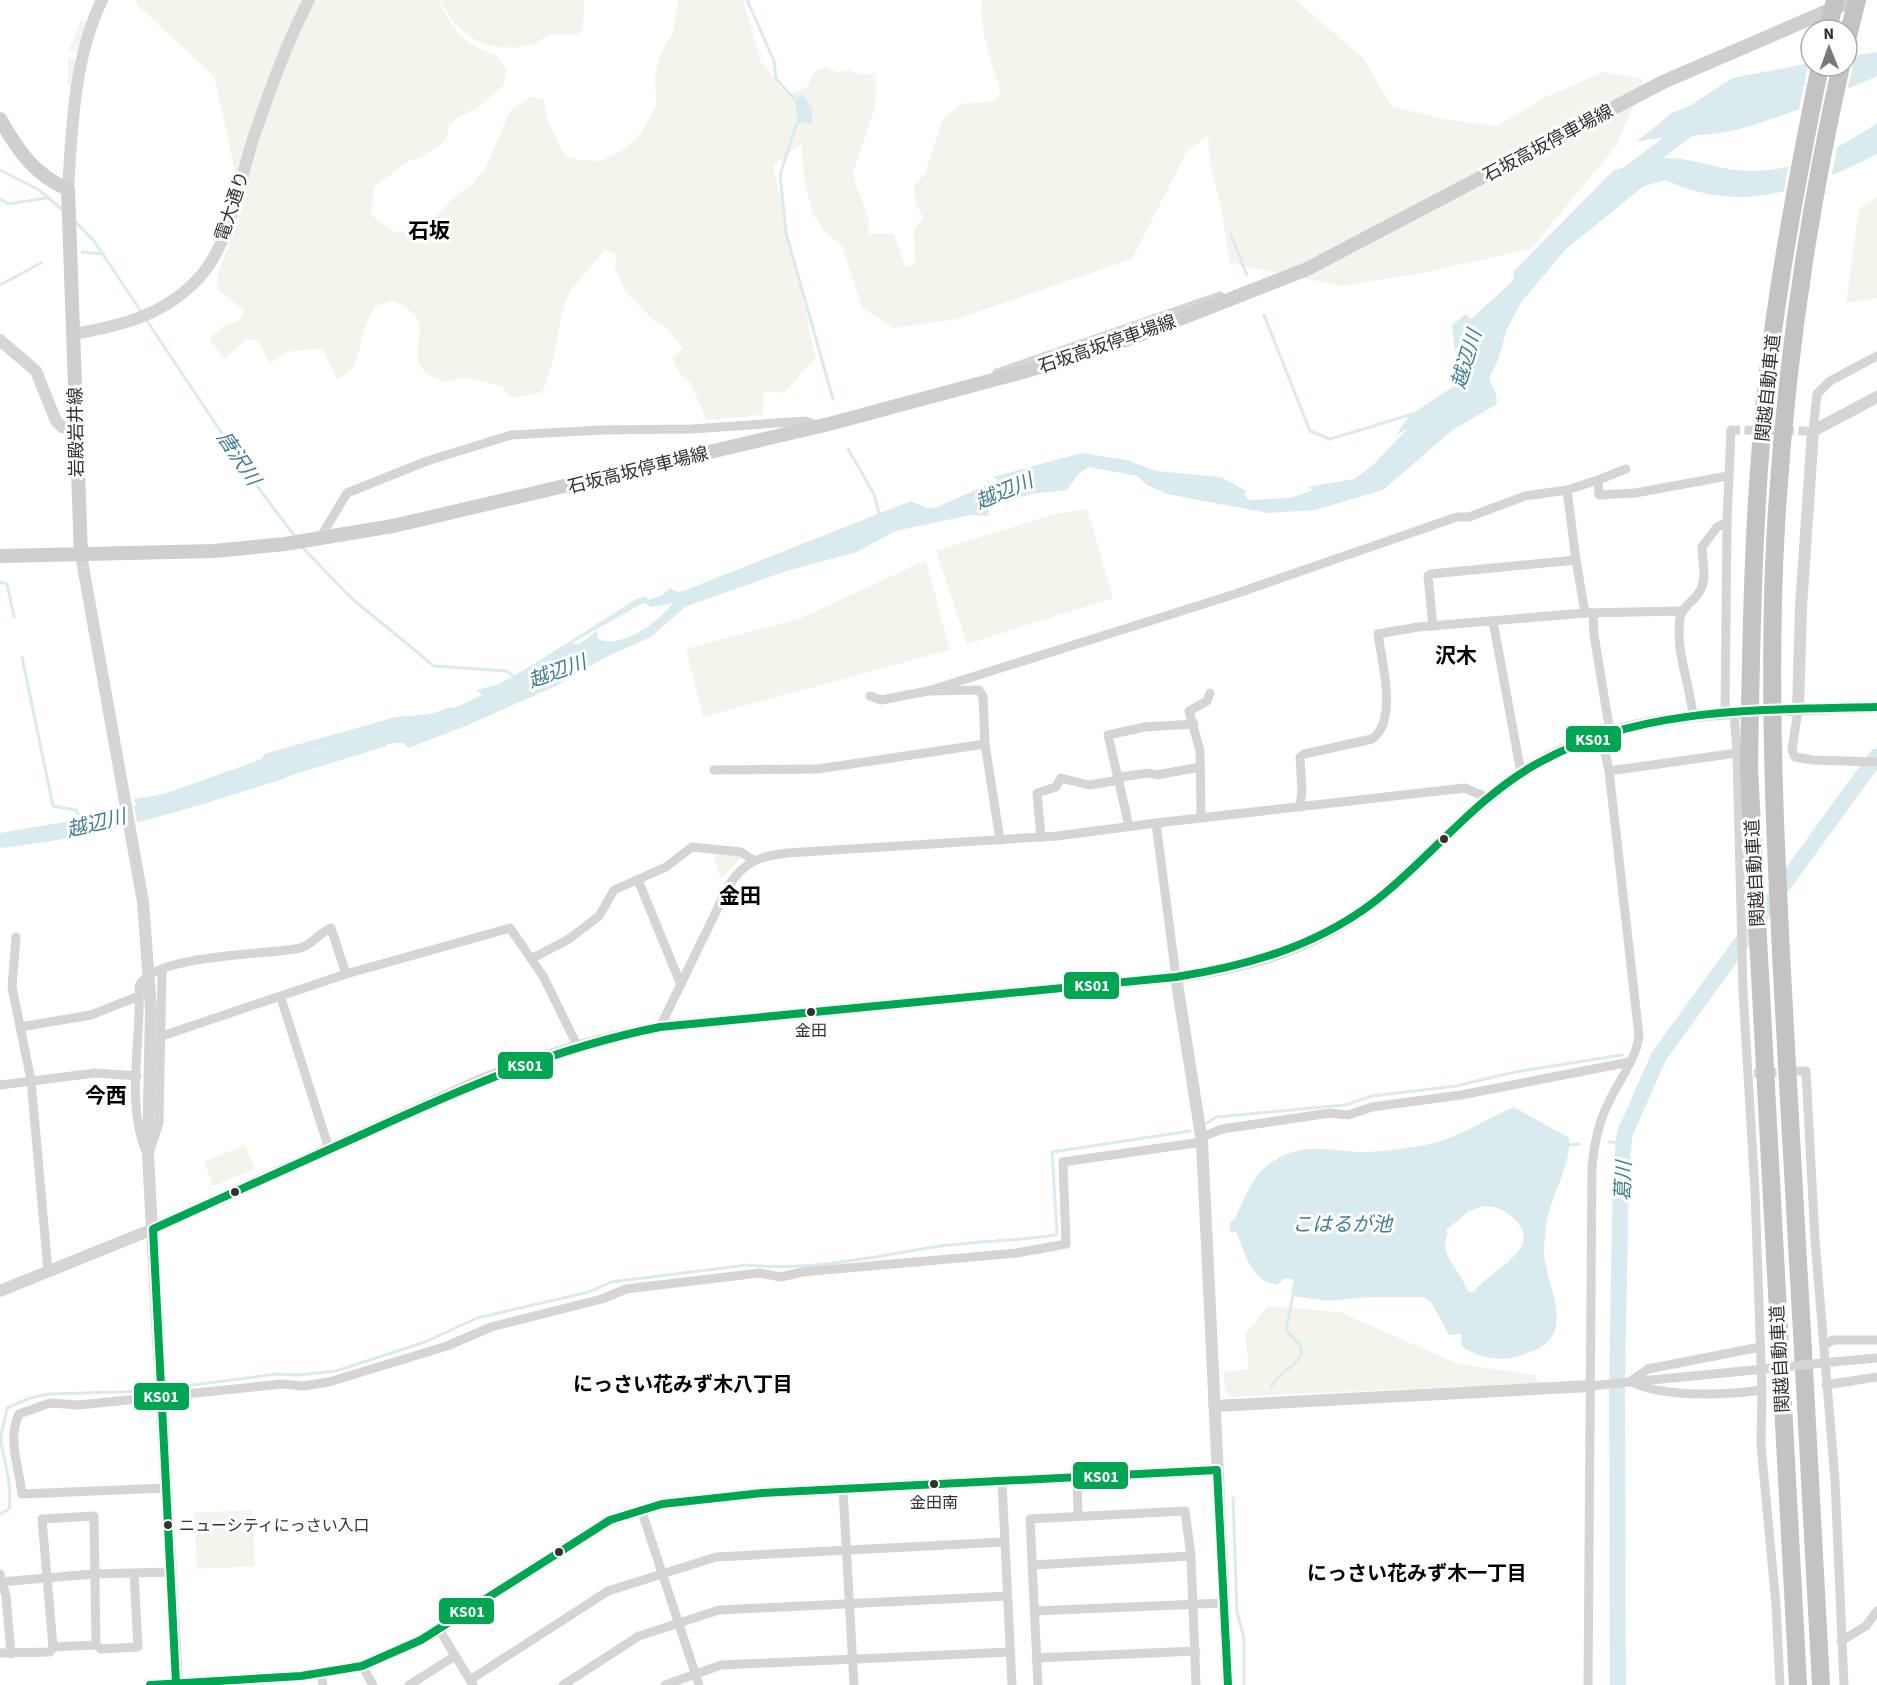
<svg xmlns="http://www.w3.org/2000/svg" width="1877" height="1685" font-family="'Source Sans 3','Noto Sans JP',sans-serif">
<rect width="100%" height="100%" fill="#fff"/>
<g fill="#f3f5ed">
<path d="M 138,0 L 438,0 C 446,16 457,35 473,45 C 492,56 494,48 507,70 L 503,86 L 476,109 L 462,115 L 450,124 L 445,141 L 420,158 L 410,160 L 374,187 L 371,215 L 395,232 L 416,230 L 430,223 L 454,197 L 471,185 L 486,167 L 510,111 L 530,97 L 543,99 L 548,120 L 565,156 L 578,160 L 600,161 L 622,150 L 638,137 L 656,106 L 655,75 L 661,53 L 673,32 L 678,0 L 743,0 L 761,62 L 784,92 L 793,93 L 807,87 L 815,71 L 825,67 L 838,72 L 850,70 L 860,75 L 876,73 L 875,107 L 854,169 L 855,182 L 869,219 L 868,234 L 894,234 L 905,266 L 915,265 L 913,232 L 923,217 L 916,204 L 914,185 L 925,174 L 942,120 L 961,104 L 995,101 L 1001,92 C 992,63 978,30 982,0 L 1296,0 L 1365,60 L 1391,106 L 1448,120 L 1497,126 L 1546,97 L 1603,72 L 1644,79 L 1617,145 L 1531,249 L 1422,273 L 1341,286 L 1230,263 L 1219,198 L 1210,165 L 1208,136 L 1187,151 L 1132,259 L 957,319 L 893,328 L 862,307 L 842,246 L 825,232 L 813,214 L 805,184 L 801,144 L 773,165 L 816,358 L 784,393 L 763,391 L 763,415 L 707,420 L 690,382 L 681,375 L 672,359 L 683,348 L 664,325 L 653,320 L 626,292 L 615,269 L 616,254 L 605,250 C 596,261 575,283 569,294 C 555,324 558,365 541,393 L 511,398 L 501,386 L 464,377 L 445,383 C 439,379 429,376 424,371 C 402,346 444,325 393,300 L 376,306 C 372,313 367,320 365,328 C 357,350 362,369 337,379 L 322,349 L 288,352 L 270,363 L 258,341 L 246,339 L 225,359 L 209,339 L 222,327 L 240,320 L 244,310 L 219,291 L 217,277 L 243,206 L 214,76 L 135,3 Z"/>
<path d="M 440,0 L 584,0 L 583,29 L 578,35 C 569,35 557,33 549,35 C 543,37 539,42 533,44 C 492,56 458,38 440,0 Z"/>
<path d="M 81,20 L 88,24 L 79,53 L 69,50 Z"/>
<path d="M 68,57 L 77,60 L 73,92 L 68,84 Z"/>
<path d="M 1877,197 L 1877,298 L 1846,303 L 1858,215 L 1860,208 Z"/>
<path d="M 1087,509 L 1113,598 L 967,644 L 936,551 L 1054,514 Z"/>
<path d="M 926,560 L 950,650 L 703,717 L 686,649 L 801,618 Z"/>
<path d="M 715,853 L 743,856 L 721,879 L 713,855 Z"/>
<path d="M 245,1145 L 255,1169 L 213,1186 L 204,1162 Z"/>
<path d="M 1268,1306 L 1340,1312 L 1458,1364 L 1534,1375 L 1539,1383 L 1232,1397 L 1225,1391 L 1224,1372 L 1249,1369 L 1245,1334 Z"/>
<path d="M 252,1510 L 255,1566 L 197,1569 L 194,1513 Z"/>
</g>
<g fill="#daebf0" fill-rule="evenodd">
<path d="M 1877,52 L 1877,76 L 1873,78 C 1832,95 1783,118 1740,129 C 1706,138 1671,134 1636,142 L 1672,113 L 1691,105 L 1732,78 L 1811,63 L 1811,66 L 1847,66 L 1847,57 Z"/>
<path d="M 803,95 L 812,108 L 813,123 L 797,123 L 795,99 Z"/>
<path d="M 1877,123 L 1877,154 C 1807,189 1742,216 1666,180 L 1644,186 L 1566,249 L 1522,301 L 1507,329 L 1498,360 L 1489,379 L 1496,393 L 1497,404 L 1454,429 L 1383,490 L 1315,510 L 1268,513 L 1167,494 L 1147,485 L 1137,476 L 1089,467 L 1079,473 L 1067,490 L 1031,494 L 990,507 L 988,516 L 971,515 L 895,531 L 857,552 L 786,571 L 685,607 L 651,637 L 610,655 L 556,686 L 468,725 L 409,748 L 403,743 C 375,745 338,741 312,752 C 299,757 298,774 283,779 C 188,809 100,838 0,848 L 0,833 L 77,820 L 137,806 L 134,799 L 164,794 L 262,759 L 264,754 L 396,717 L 431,714 L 450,707 L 454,708 L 482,695 L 477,690 L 499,684 L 529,667 L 635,600 L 645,596 L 649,600 L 662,595 L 670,588 L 677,592 L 683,591 L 911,501 L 926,508 L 935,508 L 998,480 L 993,477 L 1082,453 L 1127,460 L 1156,471 L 1221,477 L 1246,491 L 1244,495 L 1250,500 L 1290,498 L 1313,490 L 1308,487 L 1354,479 L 1372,466 L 1408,428 L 1396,435 L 1410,415 L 1454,386 L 1468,333 L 1455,351 L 1452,325 L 1466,314 L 1471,319 L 1514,280 L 1513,272 L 1613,171 C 1629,165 1650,158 1667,158 C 1696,158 1724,172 1753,171 C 1798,171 1841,147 1877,123 ZM 643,603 L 652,607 L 673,603 C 658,622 623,649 598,639 L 597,631 L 579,644 L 572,643 Z"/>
<path d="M 1514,1107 L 1569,1138 C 1572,1165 1550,1196 1546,1226 C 1545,1235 1544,1244 1544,1253 C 1547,1294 1583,1339 1519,1356 C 1501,1362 1477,1358 1462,1346 L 1461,1334 L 1449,1335 L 1431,1302 L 1423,1297 L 1369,1297 L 1327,1301 L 1293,1296 L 1291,1290 L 1294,1280 L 1285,1278 L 1277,1285 C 1250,1281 1245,1252 1236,1232 L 1230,1231 L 1230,1222 L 1235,1219 C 1244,1199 1253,1174 1272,1162 C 1304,1140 1332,1152 1366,1152 C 1388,1151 1413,1148 1434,1143 C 1463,1135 1487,1118 1514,1107 ZM 1483,1206 C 1497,1206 1506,1210 1516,1221 C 1545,1250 1486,1272 1474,1292 L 1469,1292 C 1465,1288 1465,1284 1462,1279 C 1454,1265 1439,1251 1448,1233 L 1446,1230 L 1468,1212 Z"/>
</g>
<g fill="#fff">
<path d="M 1856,53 L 1847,92 L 1799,110 L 1809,60 L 1811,66 L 1847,66 L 1847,54 Z"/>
<path d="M 1838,142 L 1831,179 L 1783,196 L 1789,163 L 1812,156 Z"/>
<path d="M 132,797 L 138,826 L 120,831 L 116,808 L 133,804 Z"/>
</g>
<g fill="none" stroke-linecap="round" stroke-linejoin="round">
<g stroke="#daebf0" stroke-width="3">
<path d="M 747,0 L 774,61 L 776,79 L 795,99"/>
<path d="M 797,123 L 780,175 L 786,233 L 833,399"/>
<path d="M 0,170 L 39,190 L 64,211"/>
<path d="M 0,199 L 8,204 L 47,198"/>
<path d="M 73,219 L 94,241 L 142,313"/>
<path d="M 1231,235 L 1247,275"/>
<path d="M 82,252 L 103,254"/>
<path d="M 0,285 L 41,263"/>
<path d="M 1264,315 L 1310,431 L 1330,439 L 1413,414"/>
<path d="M 145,318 L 257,486 L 296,538"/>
<path d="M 848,449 L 874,494 L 880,517"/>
<path d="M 301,546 L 350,597 L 434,666 L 507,671 L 515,678"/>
<path d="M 0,582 L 7,584 L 14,617"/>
<path d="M 22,657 L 53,806 L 76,810 L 82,820"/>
<path d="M 1652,1053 L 1659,1056"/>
<path d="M 1207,1123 L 1216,1117 L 1345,1105 L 1372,1096 L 1456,1086 L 1515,1072 L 1622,1055"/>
<path d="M 1609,1142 L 1623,1143"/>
<path d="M 1570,1145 L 1579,1144"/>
<path d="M 1271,1387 C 1279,1373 1294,1368 1302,1354 L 1300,1345 L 1286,1330 L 1293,1296"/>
<path d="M 170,1388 L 276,1374 L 299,1375 L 336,1371 L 425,1342 L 477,1318 L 589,1292 L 611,1282 L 747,1265 C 805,1271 865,1259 922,1249 C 966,1241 1011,1242 1055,1235 L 1057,1233 L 1052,1152 L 1190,1131"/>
<path d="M 1233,1498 L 1237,1612 L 1244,1638 L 1244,1685"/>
<path d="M 0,1514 L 9,1509 C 12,1484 5,1465 1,1442 C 0,1430 6,1420 7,1408 L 30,1398 L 49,1394 L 151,1391"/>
</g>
<g stroke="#daebf0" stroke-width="16">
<path d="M 1627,175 L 1695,124"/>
<path d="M 281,770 L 382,739"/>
<path d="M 1618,1685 L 1617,1387 L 1621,1167 L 1625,1133 L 1659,1056 L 1877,756"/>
</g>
<g stroke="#d6d6d6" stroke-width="9" stroke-dasharray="9 4.5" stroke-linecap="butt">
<path d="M 1731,430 L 1813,431"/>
<path d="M 1754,1073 L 1791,1072"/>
</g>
<g stroke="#d5d5d5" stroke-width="9">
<path d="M 997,373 L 1220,296"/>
<path d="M 1813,431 L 1817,394 L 1830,381 L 1877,356"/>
<path d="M 1598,480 L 1626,469"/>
<path d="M 320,538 L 347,493 L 427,461 L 511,435 L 603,430 L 692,429 L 805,421 L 817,425"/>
<path d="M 1576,560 L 1567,490 L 1598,480 L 1599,495 L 1635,493 L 1728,476"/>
<path d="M 1593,614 L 1594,635 L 1610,732"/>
<path d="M 1493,621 L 1521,773"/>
<path d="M 1433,626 L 1428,576 L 1431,574 L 1576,560 L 1585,613"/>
<path d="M 928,691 L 1232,595 L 1457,517 L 1469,517 L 1525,496 L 1567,490"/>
<path d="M 870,696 L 881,700 L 928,691 L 979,690 L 983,697 L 985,744 L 1000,840"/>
<path d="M 1798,710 L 1792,750 L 1795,757 L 1813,760 L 1877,762"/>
<path d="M 1725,714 L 1727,522"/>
<path d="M 1693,716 C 1690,684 1675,651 1680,618 C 1682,605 1696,601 1701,589 C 1707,576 1702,560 1702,547 L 1717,527 L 1727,522 L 1731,430"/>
<path d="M 1737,753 L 1743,991 L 1755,1192 L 1762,1390 L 1761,1445 L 1776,1605 L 1780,1685"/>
<path d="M 714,770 L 818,769 L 985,744"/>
<path d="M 1609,771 L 1737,753 L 1734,713"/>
<path d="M 1120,777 L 1149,773 L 1157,775 L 1200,767"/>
<path d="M 1300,807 L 1302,790 L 1300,757 L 1304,754 L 1372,739 C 1398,721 1382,662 1378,634 L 1418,627 L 1585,613 L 1682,611"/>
<path d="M 1201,818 L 1200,751 L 1189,711 L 1207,701 L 1210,693"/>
<path d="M 1156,823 L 1176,977"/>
<path d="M 1129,826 L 1108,735 L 1145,727 L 1194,724"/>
<path d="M 1041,837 L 1037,793 L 1056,787 L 1061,778 L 1089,785 L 1120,780"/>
<path d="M 638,880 L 681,985"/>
<path d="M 16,937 L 12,987 L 31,1080 L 48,1271"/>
<path d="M 531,959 L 569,939 L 599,916 L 614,890 L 666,867 L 692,847 L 741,852 L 753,860"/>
<path d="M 162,971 L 159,1123 L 148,1156 C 124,1105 142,1041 139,986 C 153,954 269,955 300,948 C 311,946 320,932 331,928 L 346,974"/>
<path d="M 281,998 L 329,1149"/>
<path d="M 20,1027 L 91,1015 L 139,996"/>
<path d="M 660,1027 L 729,885 C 744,862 760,856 787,853 L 1057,836 L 1156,823 L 1465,788 L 1488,798"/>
<path d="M 162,1036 L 346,974 L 510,928 L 543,976 L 577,1045"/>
<path d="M 1799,1071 L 1806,1071 L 1815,1240 L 1835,1480 L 1844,1685"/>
<path d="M 0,1085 L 95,1073 L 137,1076"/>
<path d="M 1202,1137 L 1222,1129 L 1330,1113 L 1348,1115 L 1372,1107 L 1461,1095 L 1630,1062"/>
<path d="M 1824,1345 L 1833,1340 L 1877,1340"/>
<path d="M 1833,1362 L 1877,1358"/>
<path d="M 1631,1381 L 1648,1369 L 1760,1347"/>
<path d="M 1632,1382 C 1663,1398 1727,1395 1762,1390"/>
<path d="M 1826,1385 L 1877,1377"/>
<path d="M 1590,1386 L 1754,1370"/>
<path d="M 1077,1478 L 1078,1516"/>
<path d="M 1002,1482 L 1012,1685"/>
<path d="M 167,1488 L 22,1494 C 19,1466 7,1440 19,1414 L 50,1403 L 79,1405 L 282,1384 L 303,1386 L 329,1382 L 447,1346 L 491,1327 L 602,1299 L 626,1289 L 759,1273 L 781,1277 L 802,1272 L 1017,1253 L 1066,1244 L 1063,1162 L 1202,1142"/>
<path d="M 843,1490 L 854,1685"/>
<path d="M 641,1509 L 699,1685"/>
<path d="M 1032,1565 L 1191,1556"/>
<path d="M 0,1574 L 6,1596 L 11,1654"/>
<path d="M 0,1582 L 93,1574 L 171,1572"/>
<path d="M 1034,1611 L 1224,1603"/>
<path d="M 439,1629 L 473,1685"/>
<path d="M 1841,1641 L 1866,1626 L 1877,1611"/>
<path d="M 53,1647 L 42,1519 L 94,1516 L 96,1645"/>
<path d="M 0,1653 L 50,1652 L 53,1647 L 96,1645 L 101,1649 L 138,1647 L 134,1573"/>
<path d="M 1036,1658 L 1196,1651"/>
<path d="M 362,1666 L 373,1685"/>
<path d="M 321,1674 L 323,1685"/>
<path d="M 470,1680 L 608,1591 L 716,1557 L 1004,1542"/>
<path d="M 409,1685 L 455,1656"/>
<path d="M 563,1685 L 639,1636 L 719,1610 L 1007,1596"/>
<path d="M 665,1685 L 721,1665 L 1011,1652"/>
<path d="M 1038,1685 L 1030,1519 L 1185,1511 L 1191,1556 L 1196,1685"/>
<path d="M 1588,1685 L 1592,1167 C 1594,1146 1598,1123 1608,1104 C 1618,1081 1636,1060 1639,1036 L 1609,771 L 1601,734"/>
</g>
<g stroke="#d5d5d5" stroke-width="12">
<path d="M 68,189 C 72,126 74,58 102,0"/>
<path d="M 74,334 C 118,326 158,317 191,286 C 231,250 238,185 254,136 C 270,90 286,44 309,0"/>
<path d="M 0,340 L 36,371 L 56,421 L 62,427 L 75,430"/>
<path d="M 81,555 L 143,902"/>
<path d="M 1788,710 L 1877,707"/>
<path d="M 1798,710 L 1801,607 L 1813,431 L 1877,397"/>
<path d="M 1176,977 L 1202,1142 L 1228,1685"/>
<path d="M 151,1009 L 148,1156 L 177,1685"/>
<path d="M 0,1291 L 153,1229 L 481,1080 C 541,1056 597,1039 660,1027 L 1176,977 C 1253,967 1324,945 1384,894 C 1430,855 1470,808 1520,774 C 1586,729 1664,716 1741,713"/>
<path d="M 1214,1406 L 1590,1386"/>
<path d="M 150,1685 L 301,1676 L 362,1666 L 421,1640 L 610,1520 L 662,1504 L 762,1493 L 1217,1470"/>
</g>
<g stroke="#cfcfcf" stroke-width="14">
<path d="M 0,119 C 17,149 35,176 68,189 L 81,555"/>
<path d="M 0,556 L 214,551 L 285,544 L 393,526 L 829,424 L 1023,372 L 1129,339 L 1307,269 L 1663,82 L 1853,0"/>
</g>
<g stroke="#c3c3c3" stroke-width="18">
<path d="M 1847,40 L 1857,0"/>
<path d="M 1798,1685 L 1749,769 C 1751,639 1753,508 1767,379 C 1779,274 1799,170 1820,66"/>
<path d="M 1821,1685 C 1810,1478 1799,1272 1787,1065 C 1778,899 1768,733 1774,567 C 1781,399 1804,231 1841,66"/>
</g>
<path stroke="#d5d5d5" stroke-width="9" d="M 1754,1370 L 1833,1362"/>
<path stroke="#d5d5d5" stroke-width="12" d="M 143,902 L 151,1009"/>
<path stroke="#c3c3c3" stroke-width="18" d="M 1828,30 L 1835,0"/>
<defs>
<g id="bus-1">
<path d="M 176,1683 L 153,1229 C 222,1198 291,1166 361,1135 C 461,1089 551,1049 660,1027 L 1176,977 C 1252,965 1324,944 1384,894 C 1436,851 1479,795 1540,762 C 1642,706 1764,710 1877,707"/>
<path d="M 150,1685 L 301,1676 L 362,1666 L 421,1640 L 610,1520 L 662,1504 L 762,1493 L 1217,1470 L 1228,1685"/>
</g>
</defs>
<use href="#bus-1" stroke="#fff" stroke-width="12"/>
<use href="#bus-1" stroke="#00a651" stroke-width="8"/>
</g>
<g fill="#313131" stroke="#fff" stroke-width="2">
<circle cx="1444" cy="839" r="5"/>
<circle cx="811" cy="1012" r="5"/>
<circle cx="235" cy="1192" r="5"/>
<circle cx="934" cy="1484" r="5"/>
<circle cx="168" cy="1525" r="5"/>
<circle cx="559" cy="1552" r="5"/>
</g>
<g text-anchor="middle" stroke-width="6" stroke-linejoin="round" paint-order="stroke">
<g font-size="16" fill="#313131" stroke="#fff">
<text x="811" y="1036">金田</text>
<text x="934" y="1508">金田南</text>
<text x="179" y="1531" text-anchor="start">ニューシティにっさい入口</text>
</g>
<g font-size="18" fill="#313131" stroke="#fff">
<text transform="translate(1548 143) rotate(-28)" y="6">石坂高坂停車場線</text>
<text transform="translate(232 206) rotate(-72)" y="6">電大通り</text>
<text transform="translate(1107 344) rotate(-19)" y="6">石坂高坂停車場線</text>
<text transform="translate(1768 388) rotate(-84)" y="6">関越自動車道</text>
<text transform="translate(76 432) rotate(-91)" y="6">岩殿岩井線</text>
<text transform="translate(638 470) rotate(-14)" y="6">石坂高坂停車場線</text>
<text transform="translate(1755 873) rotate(-93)" y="6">関越自動車道</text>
<text transform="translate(1780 1359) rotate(-93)" y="6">関越自動車道</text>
</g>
<g font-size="20" font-style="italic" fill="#407e91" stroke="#fff">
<text transform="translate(1466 359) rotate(-73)" y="7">越辺川</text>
<text transform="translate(239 458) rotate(56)" y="7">唐沢川</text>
<text transform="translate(1004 491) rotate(-23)" y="7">越辺川</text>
<text transform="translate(557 671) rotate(-20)" y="7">越辺川</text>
<text transform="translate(96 823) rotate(-14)" y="7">越辺川</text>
<text transform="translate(1623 1181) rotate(-88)" y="7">葛川</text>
<text x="1342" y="1231">こはるが池</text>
</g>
<g font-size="20" font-weight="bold" fill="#000" stroke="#fff">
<text x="683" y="1391">にっさい花みず木八丁目</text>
<text x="1417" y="1580">にっさい花みず木一丁目</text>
</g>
<g font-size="21" font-weight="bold" fill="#000" stroke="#fff">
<text x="429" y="238">石坂</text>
<text x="1456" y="663">沢木</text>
<text x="740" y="903">金田</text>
<text x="106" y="1103">今西</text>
</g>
</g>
<g stroke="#fff" stroke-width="2">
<rect x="1565" y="725" width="57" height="28" rx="6" fill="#00a651"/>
<rect x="1063" y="971" width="57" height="29" rx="6" fill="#00a651"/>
<rect x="497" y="1051" width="57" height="29" rx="6" fill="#00a651"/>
<rect x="133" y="1382" width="57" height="29" rx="6" fill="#00a651"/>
<rect x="1072" y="1461" width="57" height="29" rx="6" fill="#00a651"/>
<rect x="438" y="1597" width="57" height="28" rx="6" fill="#00a651"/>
</g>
<g font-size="16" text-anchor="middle" font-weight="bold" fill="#fff">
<text x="1593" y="745">KS01</text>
<text x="1092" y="991">KS01</text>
<text x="525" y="1071">KS01</text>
<text x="161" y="1402">KS01</text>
<text x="1101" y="1482">KS01</text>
<text x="467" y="1617">KS01</text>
</g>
<g transform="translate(1829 48) rotate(359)"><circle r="28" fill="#ffffff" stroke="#adadad" stroke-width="1.5"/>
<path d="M0-4.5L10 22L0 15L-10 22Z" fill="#797979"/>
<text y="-9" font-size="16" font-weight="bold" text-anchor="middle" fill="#313131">N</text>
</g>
</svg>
